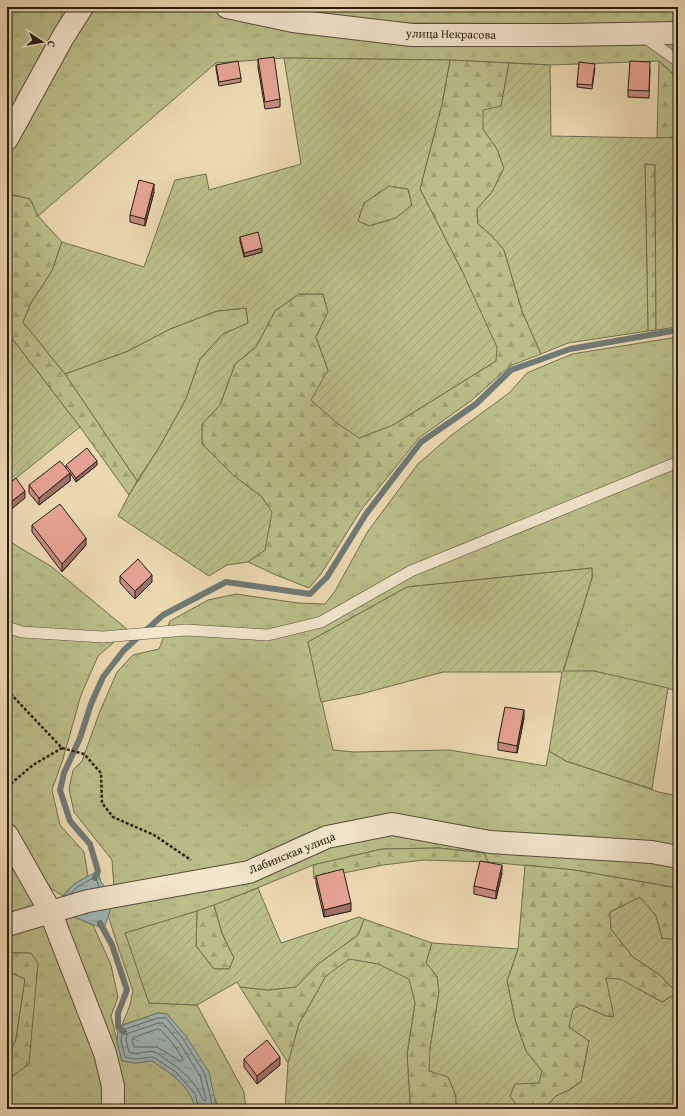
<svg xmlns="http://www.w3.org/2000/svg" width="685" height="1116" font-family="'Gentium Book Plus',serif">
<defs>
<pattern id="grass-tufts" width="24" height="20" patternUnits="userSpaceOnUse"><rect width="24" height="20" fill="#babe89"/><path d="M3 7l-1-3M5 7V3M7 7l1-3M15 17l-1-3M17 17v-4M19 17l1-3" fill="none" stroke="#a0a375"/></pattern>
<pattern id="forest-firs" width="22" height="20" patternUnits="userSpaceOnUse"><rect width="22" height="20" fill="#babe89"/><path d="M5 1l3.5 6h-7zM16 11l3.5 6h-7z" fill="#a0a375"/></pattern>
<pattern id="garden-furrows" width="10" height="10" patternUnits="userSpaceOnUse"><rect width="10" height="10" fill="#babe89"/><path d="M-1 1l2-2M0 10L10 0M9 11l2-2" fill="none" stroke="#a0a375"/></pattern>
<pattern id="water-ripples" width="26" height="14" patternUnits="userSpaceOnUse"><rect width="26" height="14" fill="#9db7b7"/><path d="M2 4q2-2 4 0t4 0M15 11q2-2 4 0t4 0" fill="none" stroke="#809493"/></pattern>
</defs>
<rect width="100%" height="100%" fill="#ebd8b1"/>
<filter id="stains"><feTurbulence type="fractalNoise" baseFrequency=".005" numOctaves="4"/><feColorMatrix values="0 0 0 0 .2 0 0 0 0 .09 0 0 0 0 .02 0 0 0 .5 -.17"/></filter>
<radialGradient id="worn" r=".72"><stop offset=".6" stop-color="#630" stop-opacity="0"/><stop offset="1" stop-color="#630" stop-opacity=".3"/></radialGradient>
<g fill="url(#grass-tufts)" stroke="#706e4e">
<path d="M 7,7 L 60,7 L 62,15 L 53,39 L 7,117 Z"/>
<path d="M 96,7 L 194,7 L 319,29 L 678,40 L 678,79 L 659,61 L 550,65 L 450,60 L 284,58 L 216,63 L 38,216 L 30,199 L 13,195 L 7,199 L 7,152 L 21,132 L 81,26 Z"/>
<path d="M 286,7 L 678,7 L 678,24 L 398,23 L 328,15 Z"/>
<path d="M 389,186 L 408,189 L 412,205 L 396,218 L 369,226 L 357,221 L 364,203 Z"/>
<path d="M 246,308 L 248,323 L 223,334 L 200,359 L 186,399 L 160,446 L 137,481 L 65,374 L 128,351 L 170,329 L 217,311 Z"/>
<path d="M 678,337 L 678,691 L 594,671 L 563,672 L 592,578 L 592,568 L 407,587 L 308,642 L 333,750 L 354,752 L 449,750 L 546,766 L 549,751 L 566,761 L 659,792 L 678,796 L 678,852 L 489,836 L 391,819 L 245,868 L 114,888 L 112,860 L 74,812 L 69,789 L 73,770 L 82,761 L 100,711 L 117,672 L 133,655 L 159,649 L 170,621 L 208,600 L 236,594 L 298,603 L 325,604 L 335,591 L 368,531 L 418,464 L 449,437 L 509,393 L 527,373 L 572,354 Z"/>
<path d="M 7,540 L 52,567 L 128,630 L 98,656 L 81,695 L 63,759 L 52,790 L 60,825 L 84,852 L 88,876 L 74,884 L 63,896 L 44,884 L 7,822 Z"/>
<path d="M 392,829 L 678,863 L 678,888 L 574,870 L 488,862 L 484,853 L 439,848 L 382,849 L 313,865 L 206,909 L 126,933 L 149,1003 L 197,1005 L 244,1092 L 246,1109 L 217,1109 L 217,1103 L 175,1024 L 167,1014 L 158,1013 L 122,1025 L 130,1005 L 133,991 L 116,941 L 108,915 L 112,905 L 326,841 Z"/>
<path d="M 7,851 L 40,905 L 7,916 Z"/>
<path d="M 69,915 L 93,925 L 111,965 L 118,997 L 111,1016 L 122,1061 L 135,1063 L 152,1061 C 173,1075 188,1084 196,1109 L 7,1109 L 7,1075 L 14,1075 L 31,953 L 7,953 L 7,930 Z"/>
<path d="M 7,973 L 14,974 L 25,979 L 16,1039 L 9,1056 L 7,1056 Z"/>
</g>
<g fill="url(#forest-firs)" stroke="#706e4e">
<path d="M 450,60 L 509,63 L 501,106 L 483,129 L 497,149 L 504,168 L 492,192 L 477,209 L 478,224 L 491,235 L 504,250 L 522,311 L 541,354 L 510,366 L 472,400 L 419,438 L 361,510 L 321,574 L 309,588 L 276,575 L 248,562 L 265,549 L 262,497 L 234,476 L 202,444 L 202,424 L 220,405 L 235,364 L 256,347 L 275,311 L 299,294 L 323,294 L 328,312 L 316,337 L 328,370 L 359,438 L 393,425 L 496,361 L 463,273 L 420,189 L 442,104 Z"/>
<path d="M 659,61 L 678,79 L 678,137 L 657,138 Z"/>
<path d="M 645,164 L 655,165 L 656,330 L 648,331 Z"/>
<path d="M 13,195 L 30,199 L 38,216 L 62,242 L 52,271 L 31,303 L 23,322 L 65,374 L 137,481 L 129,495 L 80,427 L 7,332 L 7,199 Z"/>
<path d="M 439,848 L 484,853 L 488,862 L 424,860 L 383,865 L 314,879 L 313,865 L 382,849 Z"/>
<path d="M 525,865 L 574,870 L 678,888 L 678,940 L 662,938 L 656,916 L 640,897 L 610,912 L 611,929 L 633,957 L 660,975 L 677,993 L 662,1002 L 637,988 L 614,1017 L 606,1016 L 581,1005 L 569,1027 L 589,1041 L 581,1082 L 569,1090 L 556,1096 L 544,1109 L 519,1109 L 510,1096 L 515,1084 L 542,1071 L 526,1051 L 515,1020 L 507,981 L 518,949 Z"/>
<path d="M 214,905 L 222,933 L 234,958 L 229,969 L 214,969 L 196,946 L 197,911 Z"/>
<path d="M 364,919 L 432,943 L 426,963 L 437,976 L 439,992 L 430,1049 L 448,1077 L 456,1096 L 456,1109 L 410,1109 L 410,1102 L 407,1054 L 415,1003 L 326,976 L 299,1024 L 288,1063 L 240,987 L 268,990 L 296,987 L 318,964 L 358,935 Z"/>
<path d="M 7,953 L 31,953 L 38,963 L 29,1064 L 14,1075 L 7,1075 L 7,1056 L 9,1056 L 16,1039 L 25,979 L 14,974 L 7,973 Z"/>
</g>
<g fill="url(#garden-furrows)" stroke="#706e4e" fill-rule="evenodd">
<path d="M 284,58 L 450,60 L 442,104 L 420,189 L 463,273 L 497,347 L 496,361 L 393,425 L 359,438 L 338,424 L 311,400 L 328,370 L 316,337 L 328,312 L 323,294 L 299,294 L 275,311 L 256,347 L 235,364 L 220,405 L 202,424 L 202,444 L 234,476 L 262,497 L 272,512 L 265,550 L 248,562 L 227,565 L 209,576 L 118,516 L 129,495 L 160,446 L 186,399 L 200,359 L 223,334 L 248,323 L 246,308 L 217,311 L 170,329 L 128,351 L 65,374 L 23,322 L 31,303 L 52,271 L 62,242 L 144,267 L 175,180 L 206,174 L 209,190 L 301,164 ZM 389,186 L 408,189 L 412,205 L 396,218 L 369,226 L 358,221 L 364,203 Z"/>
<path d="M 509,63 L 550,65 L 551,136 L 657,138 L 678,137 L 678,327 L 656,330 L 655,165 L 645,164 L 648,331 L 568,343 L 541,354 L 522,311 L 504,250 L 491,235 L 478,224 L 477,209 L 492,192 L 504,168 L 497,149 L 483,129 L 483,110 L 501,106 Z"/>
<path d="M 7,332 L 80,427 L 21,474 L 7,486 Z"/>
<path d="M 592,568 L 592,578 L 563,671 L 594,671 L 668,688 L 652,789 L 566,761 L 549,751 L 562,672 L 443,672 L 361,694 L 321,702 L 308,642 L 407,587 Z"/>
<path d="M 258,888 L 281,943 L 359,917 L 364,919 L 358,935 L 318,964 L 296,987 L 268,990 L 240,987 L 237,982 L 197,1005 L 149,1003 L 125,933 L 197,911 L 196,946 L 214,969 L 229,969 L 234,958 L 222,933 L 214,905 Z"/>
<path d="M 640,897 L 656,916 L 662,938 L 678,940 L 678,1109 L 544,1109 L 556,1096 L 569,1090 L 581,1082 L 589,1041 L 569,1027 L 573,1009 L 581,1005 L 606,1016 L 614,1017 L 606,978 L 620,979 L 662,1002 L 677,993 L 660,975 L 633,957 L 611,929 L 610,912 Z"/>
<path d="M 432,943 L 518,949 L 507,981 L 515,1020 L 526,1051 L 542,1071 L 539,1083 L 515,1084 L 510,1096 L 519,1109 L 456,1109 L 456,1096 L 448,1077 L 429,1071 L 430,1049 L 439,992 L 437,976 L 426,963 Z"/>
<path d="M 349,959 L 378,964 L 409,979 L 415,1003 L 407,1054 L 410,1103 L 410,1109 L 285,1109 L 288,1063 L 299,1024 L 326,976 Z"/>
</g>
<g fill="url(#water-ripples)" stroke="#6e7a75">
<path d="M 98,871 L 101,882 L 112,896 L 112,905 L 104,929 L 69,915 L 62,908 L 63,896 L 74,884 Z"/>
<path d="M 158,1013 L 167,1014 L 186,1036 L 209,1072 L 217,1109 L 196,1109 C 188,1084 173,1075 152,1061 L 135,1063 L 122,1061 L 117,1041 L 118,1027 Z"/>
</g>
<g fill="none" stroke-linecap="round" stroke-linejoin="round">
<g stroke="#626a64" stroke-width="1">
<path d="M 71,894 L 77,887 L 93,878 L 96,878 L 99,887"/>
<path d="M 159,1023 L 163,1023 L 179,1042 L 200,1076 L 206,1099 L 205,1101 L 203,1100 C 196,1082 181,1069 165,1059 C 162,1057 158,1053 154,1052 C 146,1050 137,1056 129,1052 L 126,1040 L 127,1034 Z"/>
<path d="M 158,1029 L 161,1030 L 174,1045 L 183,1059 L 182,1061 L 180,1061 L 157,1047 L 134,1047 L 132,1040 L 133,1038 Z"/>
<path d="M 199,1109 L 195,1094 L 176,1072 L 153,1057 L 135,1059 L 125,1057 L 121,1041 L 122,1030 L 158,1018 L 166,1018 L 183,1039 L 205,1074 L 213,1109"/>
</g>
<g stroke="#6e7a75" stroke-width="6">
<path d="M 95,878 L 98,871 L 90,844 L 70,821 L 60,790 L 64,773 L 80,738 L 91,704 L 103,677 L 124,650 L 163,615 L 226,582 L 310,594 L 327,577 L 366,514 L 421,442 L 476,404 L 511,370 L 570,349 L 678,330"/>
<path d="M 100,923 L 112,945 L 127,990 L 118,1013 L 118,1027 L 124,1032"/>
</g>
<defs>
<g id="service">
<path d="M 643,36 L 678,61"/>
<path d="M 7,627 L 22,632 L 103,637 L 186,630 L 268,635 L 321,622 L 411,571 L 678,462"/>
</g>
<g id="minor">
<path d="M 227,7 L 293,21 L 412,35 L 565,35 L 678,33"/>
<path d="M 7,139 L 63,37 L 82,7"/>
<path d="M 7,835 L 50,911 L 105,1053 L 113,1086 L 113,1109"/>
<path d="M 7,925 L 88,901 L 249,872 L 327,837 L 392,824 L 490,842 L 652,852 L 678,857"/>
</g>
</defs>
<use href="#service" stroke="#584c3a" stroke-width="12"/>
<use href="#minor" stroke="#584c3a" stroke-width="24"/>
<g stroke="#271e12" stroke-width="2.5" stroke-dasharray="3 2" stroke-linecap="butt">
<path d="M 7,690 L 62,748 L 84,754 L 101,773 L 102,803 L 113,817 L 154,835 L 191,860"/>
<path d="M 7,787 L 33,765 L 62,748"/>
</g>
<use href="#service" stroke="#f2e6cc" stroke-width="11"/>
<use href="#minor" stroke="#f2e6cc" stroke-width="22"/>
</g>
<g fill="#c58b7e" stroke="#271e12">
<path d="M 258,59 L 280,99 L 280,107 L 265,109 L 258,67 Z"/>
<path d="M 216,65 L 241,78 L 241,82 L 219,86 L 216,69 Z"/>
<path d="M 595,68 L 592,89 L 577,87 L 577,84 Z"/>
<path d="M 650,69 L 649,98 L 628,97 L 628,90 Z"/>
<path d="M 154,192 L 145,226 L 130,222 L 130,215 Z"/>
<path d="M 240,237 L 262,252 L 244,257 L 240,241 Z"/>
<path d="M 66,465 L 97,465 L 76,482 L 70,473 L 70,481 L 39,505 L 29,493 L 29,485 L 66,468 Z"/>
<path d="M 32,525 L 86,545 L 62,572 L 32,532 Z"/>
<path d="M 120,576 L 152,582 L 135,599 L 120,583 Z"/>
<path d="M 524,718 L 517,753 L 498,750 L 498,742 Z"/>
<path d="M 502,873 L 496,899 L 474,894 L 474,886 Z"/>
<path d="M 316,876 L 351,911 L 324,917 L 316,883 Z"/>
<path d="M 244,1059 L 280,1065 L 257,1084 L 244,1067 Z"/>
</g>
<g fill="#a07166" stroke="#271e12">
<path d="M 154,184 L 154,192 L 145,226 L 145,219 Z"/>
<path d="M 262,248 L 262,252 L 244,257 L 244,253 Z"/>
<path d="M 97,461 L 97,465 L 76,482 L 76,478 Z"/>
<path d="M 70,473 L 70,481 L 39,505 L 39,498 Z"/>
<path d="M 25,491 L 25,498 L 7,513 L 7,505 Z"/>
<path d="M 86,538 L 86,545 L 62,572 L 62,564 Z"/>
<path d="M 152,575 L 152,582 L 135,599 L 135,591 Z"/>
<path d="M 524,710 L 524,718 L 517,753 L 517,746 Z"/>
<path d="M 502,865 L 502,873 L 496,899 L 496,891 Z"/>
<path d="M 351,903 L 351,911 L 324,917 L 324,910 Z"/>
<path d="M 280,1057 L 280,1065 L 257,1084 L 257,1076 Z"/>
</g>
<g fill="#e5a292" stroke="#271e12">
<path d="M 274,57 L 280,99 L 265,102 L 258,59 Z"/>
<path d="M 238,61 L 241,78 L 219,82 L 216,65 Z"/>
<path d="M 630,61 L 650,62 L 649,91 L 628,90 Z"/>
<path d="M 579,62 L 595,64 L 592,85 L 577,84 Z"/>
<path d="M 139,180 L 154,184 L 145,219 L 130,215 Z"/>
<path d="M 258,232 L 262,248 L 244,253 L 240,237 Z"/>
<path d="M 87,448 L 97,461 L 76,478 L 66,465 Z"/>
<path d="M 60,461 L 70,473 L 39,498 L 29,485 Z"/>
<path d="M 16,478 L 25,491 L 7,505 L 7,485 Z"/>
<path d="M 60,504 L 86,538 L 62,564 L 32,525 Z"/>
<path d="M 138,559 L 152,575 L 135,591 L 120,576 Z"/>
<path d="M 505,707 L 524,710 L 517,746 L 498,742 Z"/>
<path d="M 480,861 L 502,865 L 496,891 L 474,886 Z"/>
<path d="M 343,869 L 351,903 L 324,910 L 316,876 Z"/>
<path d="M 267,1040 L 280,1057 L 257,1076 L 244,1059 Z"/>
</g>
<g text-anchor="middle" stroke-width="4" stroke-linejoin="round" paint-order="stroke">
<g font-size="12" fill="#271e12" stroke="#f2e6cc">
<text transform="translate(451 34) rotate(1)" y="4">улица Некрасова</text>
<text transform="translate(292 853) rotate(-22)" y="4">Лабинская улица</text>
</g>
</g>
<rect width="685" height="1116" fill="none" stroke="#ebd8b1" stroke-width="24"/>
<rect x="8" y="8" width="669" height="1100" fill="none" stroke="#271e12" stroke-width="2"/>
<rect x="12" y="12" width="661" height="1092" fill="none" stroke="#271e12"/>
<g transform="translate(42 42) rotate(102)" stroke="#f2e6cc" stroke-width="3" paint-order="stroke">
<path d="M0-3L7 15L0 10L-7 15Z" fill="#271e12"/>
<text y="-6" font-size="11" font-weight="bold" text-anchor="middle" fill="#271e12">С</text>
</g>
<rect width="100%" height="100%" filter="url(#stains)"/>
<rect width="100%" height="100%" fill="url(#worn)"/>
</svg>
